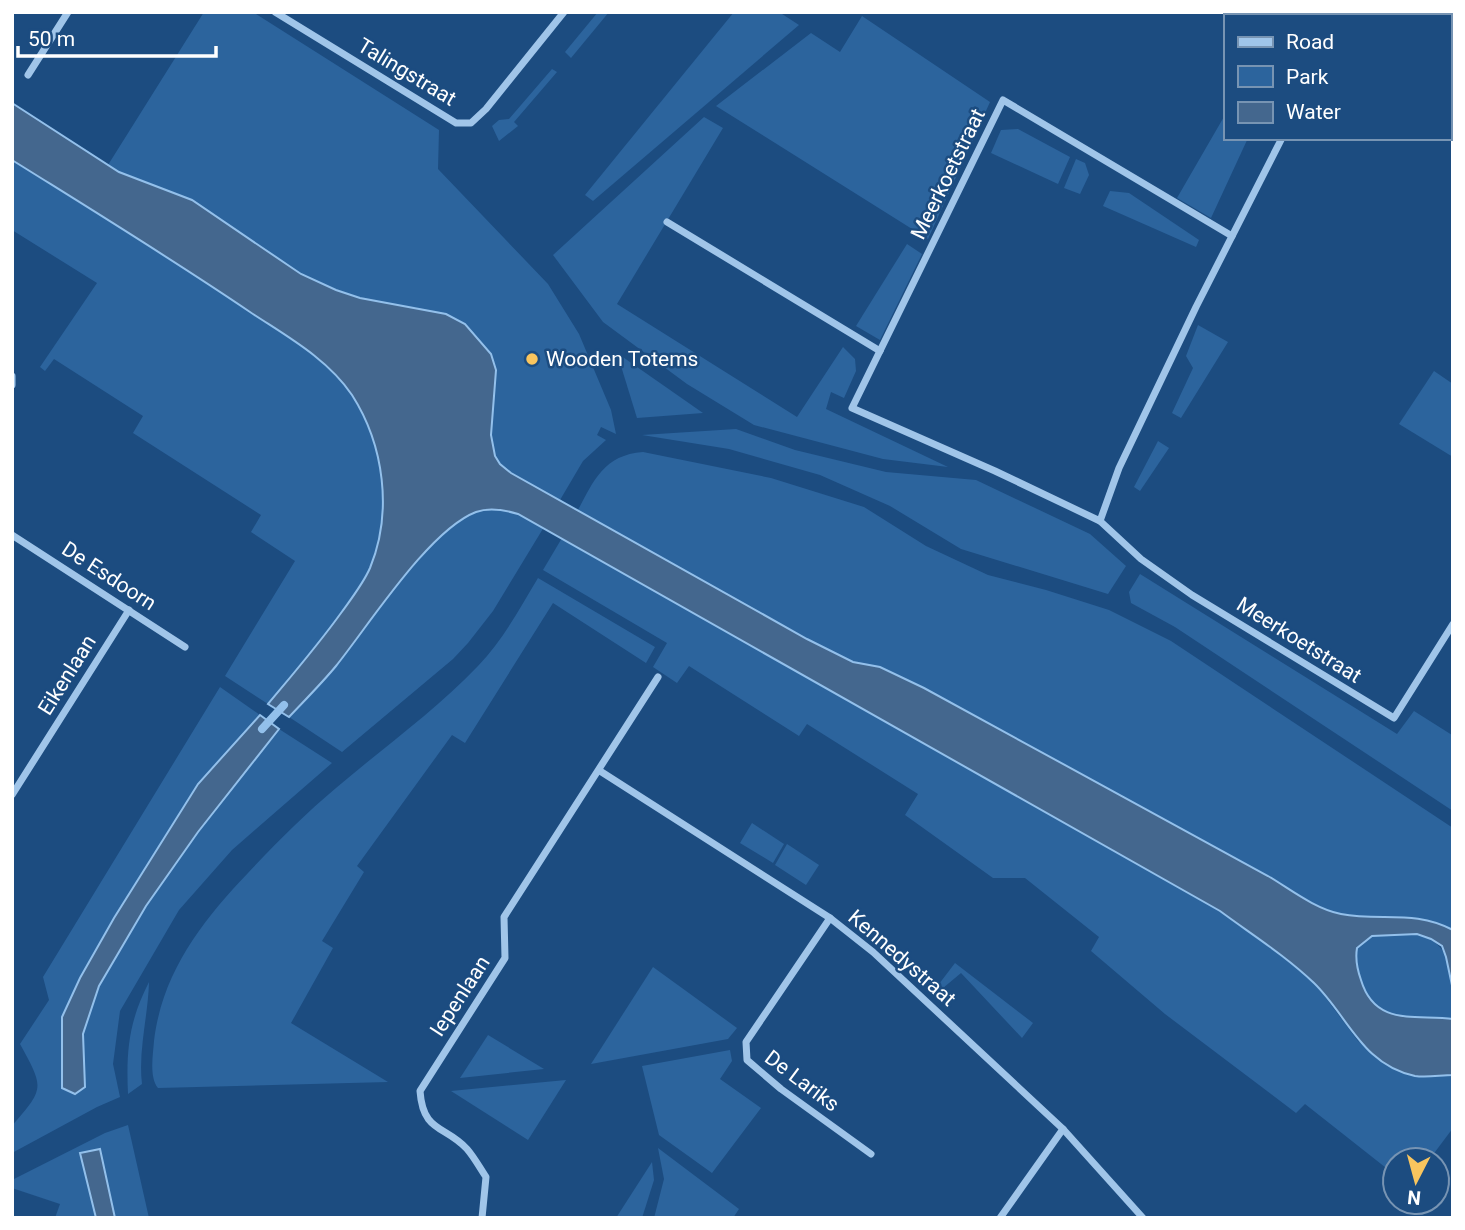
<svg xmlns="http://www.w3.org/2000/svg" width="1465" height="1230" font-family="Roboto,sans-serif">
<rect width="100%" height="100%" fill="#1c4c80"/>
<g fill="#2c649d">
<path d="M 204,12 L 253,12 L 439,130 L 438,169 L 548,284 L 579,334 L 611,410 L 616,434 L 601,427 L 597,435 L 606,440 L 583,461 L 560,500 C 541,490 512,480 499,462 C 484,442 494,394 496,370 L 418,308 L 382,303 L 336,291 L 301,274 L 192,200 L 119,172 L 108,165 Z"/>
<path d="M 598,12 L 609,12 L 571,58 L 565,52 Z"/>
<path d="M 734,12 L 779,12 L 799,25 L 593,201 L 585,195 Z"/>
<path d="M 1251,12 L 1310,12 L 1308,16 L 1257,16 Z"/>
<path d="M 1368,12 L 1453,12 L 1453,64 L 1449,61 L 1449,16 L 1371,16 Z"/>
<path d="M 862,16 L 990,102 L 928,239 L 716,106 L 811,33 L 840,52 Z"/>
<path d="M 552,69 L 557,72 L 514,122 L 518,126 L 499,141 L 492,126 L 499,120 L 509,119 Z"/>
<path d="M 1225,115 L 1225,138 L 1248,138 L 1211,218 L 1177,198 Z"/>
<path d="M 704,117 L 723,128 L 617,304 L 797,417 L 843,347 L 855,359 L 856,371 L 844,398 L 831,392 L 826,409 L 948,467 L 883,459 L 754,425 L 687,384 L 603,322 L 553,255 Z"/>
<path d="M 1018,129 L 1070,157 L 1058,184 L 991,153 L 1001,130 Z"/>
<path d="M 1076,159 L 1085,163 L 1089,175 L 1080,194 L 1064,188 Z"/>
<path d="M 12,160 C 92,210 172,259 250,312 C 286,336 327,358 352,395 C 384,445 393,512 370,568 C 363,584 351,599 341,613 C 318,645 293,674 268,704 L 225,676 L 295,561 L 251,532 L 261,515 L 133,433 L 143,416 L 54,359 L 45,371 L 40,367 L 97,283 L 12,230 Z"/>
<path d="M 1110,191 L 1129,193 L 1199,240 L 1196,247 L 1103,206 Z"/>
<path d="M 907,244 L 922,254 L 880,340 L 856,326 Z"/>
<path d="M 1198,325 L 1228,342 L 1181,418 L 1172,413 L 1193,368 L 1186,356 Z"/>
<path d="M 617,353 L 703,413 L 637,418 Z"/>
<path d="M 1434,371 L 1453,384 L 1453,457 L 1399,424 Z"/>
<path d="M 736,429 L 795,450 L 886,472 L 976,480 L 1090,534 L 1126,566 L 1108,594 L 961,549 L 890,506 L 820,475 L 729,449 L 642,435 Z"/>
<path d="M 1158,441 L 1169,448 L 1140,491 L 1134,487 Z"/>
<path d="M 643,452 L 771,478 L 864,507 L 926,546 L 988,575 L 1046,590 L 1109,610 L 1171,641 L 1453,828 L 1453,930 C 1418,911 1378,922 1341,914 C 1315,909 1290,889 1268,876 L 924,688 L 880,667 L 853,662 L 807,639 L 578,510 C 594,480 604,455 643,452 Z"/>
<path d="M 495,509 L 518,514 L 544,527 L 493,611 L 468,643 L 453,659 L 342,752 L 289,717 C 305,700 322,683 337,665 C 367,628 435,523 479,511 C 484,510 490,510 495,509 Z"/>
<path d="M 562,538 L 1220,911 L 1301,971 L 1317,986 L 1358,1041 L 1416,1076 L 1453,1075 L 1453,1128 L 1429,1160 L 1395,1160 L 1395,1175 L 1305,1104 L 1296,1113 L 1165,1014 L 1091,951 L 1099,937 L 1025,878 L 993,878 L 905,815 L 918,794 L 807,724 L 799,736 L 689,666 L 677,683 L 653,667 L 667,643 L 543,570 Z"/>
<path d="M 1140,574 L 1397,734 L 1414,711 L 1452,735 L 1453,811 L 1175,627 L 1131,603 L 1129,592 Z"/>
<path d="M 538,578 L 655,647 L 646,663 L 553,603 L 465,743 L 452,735 L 357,866 L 364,872 L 322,941 L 333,948 L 291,1023 L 388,1082 L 158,1088 C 149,1077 153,1055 154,1041 C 162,973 202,921 248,873 C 276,843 305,814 336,788 C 384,747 435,711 478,666 C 503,640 520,608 538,578 Z"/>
<path d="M 220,687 L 260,715 L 198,784 L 114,918 L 80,978 L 62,1017 L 85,1087 L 83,1034 L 99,986 L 146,906 L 198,832 L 279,729 L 332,763 L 232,850 L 179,910 L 120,1011 L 113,1064 L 120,1097 L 97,1107 L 12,1153 L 12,1126 C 45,1088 44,1088 20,1044 L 49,1000 L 43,977 Z"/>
<path d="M 752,823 L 784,844 L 773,863 L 740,843 Z"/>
<path d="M 787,844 L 819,865 L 806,885 L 775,865 Z"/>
<path d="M 1406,933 C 1456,935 1453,981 1453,1019 C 1417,1014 1374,1027 1361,980 C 1357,969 1355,960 1357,948 L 1372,936 Z"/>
<path d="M 955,963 L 1033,1023 L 1022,1038 L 961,973 L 943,988 L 939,984 Z"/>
<path d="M 653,967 L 737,1028 L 728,1039 L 591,1064 Z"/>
<path d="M 149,982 C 148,1017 138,1050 142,1084 L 128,1094 C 126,1050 129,1021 149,982 Z"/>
<path d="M 488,1035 L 544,1069 L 460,1078 Z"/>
<path d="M 730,1050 L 732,1061 L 720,1079 L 761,1108 L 712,1173 L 659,1135 L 642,1066 Z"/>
<path d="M 566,1080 L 528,1140 L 451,1091 Z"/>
<path d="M 128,1125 L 149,1218 L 115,1218 L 100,1149 L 80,1154 L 96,1218 L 55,1218 L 60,1204 L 12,1188 L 12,1180 L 105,1133 Z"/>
<path d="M 658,1148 L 739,1209 L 733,1218 L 654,1218 L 664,1179 Z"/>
<path d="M 652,1162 L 654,1180 L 642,1218 L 616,1218 Z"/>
</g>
<g fill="#44678e" stroke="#93c0eb" stroke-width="2">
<path d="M 12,103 L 119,172 L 192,200 L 301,274 L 336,290 L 360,298 L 446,314 L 465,324 L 491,354 L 496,370 L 491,435 L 495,456 L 500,464 L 511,473 L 807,639 L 853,662 L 880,667 L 924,688 L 1268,876 C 1290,889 1315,909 1341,914 C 1380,922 1414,909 1453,930 L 1453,990 L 1446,957 L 1442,946 L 1431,939 L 1417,934 L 1372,936 L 1357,948 C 1355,960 1357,969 1361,980 C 1375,1027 1416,1014 1453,1019 L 1453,1075 C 1441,1075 1427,1078 1415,1076 C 1362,1065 1348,1016 1314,983 C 1286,956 1251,934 1220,911 L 518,514 C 505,510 490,507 476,512 C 429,530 369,625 336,666 C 322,683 305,700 289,717 L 268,704 C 293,674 318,645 341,613 C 351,599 363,584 370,568 C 393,512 384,445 352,395 C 327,358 286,336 250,312 C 172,259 92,210 12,160 Z"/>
<path d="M 260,715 L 279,729 L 198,832 L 146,906 L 99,986 L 83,1034 L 85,1087 L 75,1094 L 62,1088 L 62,1017 L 80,978 L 114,918 L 198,784 Z"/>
<path d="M 100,1149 L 115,1218 L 96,1218 L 80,1153 Z"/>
</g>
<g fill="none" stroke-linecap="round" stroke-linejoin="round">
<path stroke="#93c0eb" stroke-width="8" d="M 262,729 L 284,705"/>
<g stroke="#a0c5e9" stroke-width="7">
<path d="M 275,12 L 456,123 L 471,123 L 486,109 L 564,12"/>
<path d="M 1348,12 L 1353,16"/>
<path d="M 28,75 L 68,12"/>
<path d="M 1449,82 L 1453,84"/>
<path d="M 1282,138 L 1196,307 L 1119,468 L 1100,521 L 1141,559 L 1192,595 L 1394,718 L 1453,624"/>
<path d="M 667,222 L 880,351"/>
<path d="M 12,376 L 12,385"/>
<path d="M 1100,521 L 995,471 L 852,408 L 1003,100 L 1232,236"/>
<path d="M 12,535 L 185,647"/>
<path d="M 600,771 L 830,918 L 873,952 L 1063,1129 L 1143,1218"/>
<path d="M 12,795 L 129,610"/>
<path d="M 830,918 L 746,1042 L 747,1060 L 781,1089 L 871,1154"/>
<path d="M 482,1218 L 486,1177 C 480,1168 474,1157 467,1149 C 445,1125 423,1133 420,1091 L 505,958 L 504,917 L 658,677"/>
<path d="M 1000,1218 L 1063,1129"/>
</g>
</g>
<circle fill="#f9c55e" stroke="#1c4c80" stroke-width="2.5" cx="532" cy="359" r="7"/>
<g text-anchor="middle" stroke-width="5" stroke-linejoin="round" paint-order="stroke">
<g font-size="21" fill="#fff" stroke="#1c4c80">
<text transform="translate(407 72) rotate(31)" y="7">Talingstraat</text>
<text transform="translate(948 174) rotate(-64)" y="7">Meerkoetstraat</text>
<text transform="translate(109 576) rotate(33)" y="7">De Esdoorn</text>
<text transform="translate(1299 640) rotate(32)" y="7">Meerkoetstraat</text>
<text transform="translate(67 675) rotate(-58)" y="7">Eikenlaan</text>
<text transform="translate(902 958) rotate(41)" y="7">Kennedystraat</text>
<text transform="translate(460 996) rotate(-57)" y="7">Iepenlaan</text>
<text transform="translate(802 1081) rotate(37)" y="7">De Lariks</text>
</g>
<g font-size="21" fill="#fff" stroke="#1c4c80" text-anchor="start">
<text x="546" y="366">Wooden Totems</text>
</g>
</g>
<rect width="1465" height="1230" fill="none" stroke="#ffffff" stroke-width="28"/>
<rect x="1224" y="14" width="228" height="126" fill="#1c4c80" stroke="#7794b3" stroke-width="2"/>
<rect x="1238" y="37" width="35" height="10" fill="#a0c5e9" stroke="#7794b3" stroke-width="2"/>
<text x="1286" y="49" font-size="21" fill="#ffffff">Road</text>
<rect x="1238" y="66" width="35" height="21" fill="#2c649d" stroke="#7794b3" stroke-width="2"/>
<text x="1286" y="84" font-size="21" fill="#ffffff">Park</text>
<rect x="1238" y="102" width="35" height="21" fill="#44678e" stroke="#7794b3" stroke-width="2"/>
<text x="1286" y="119" font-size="21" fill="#ffffff">Water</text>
<g transform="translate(1416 1181) rotate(186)"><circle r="33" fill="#1c4c80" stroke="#7794b3" stroke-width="2"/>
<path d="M0-5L12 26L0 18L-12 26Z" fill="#f9c55e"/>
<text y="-10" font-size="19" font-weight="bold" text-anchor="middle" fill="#ffffff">N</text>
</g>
<path d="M18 46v10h198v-10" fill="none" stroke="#ffffff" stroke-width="3.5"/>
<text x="28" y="46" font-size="21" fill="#ffffff" stroke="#1c4c80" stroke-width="5" paint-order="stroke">50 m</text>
</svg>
